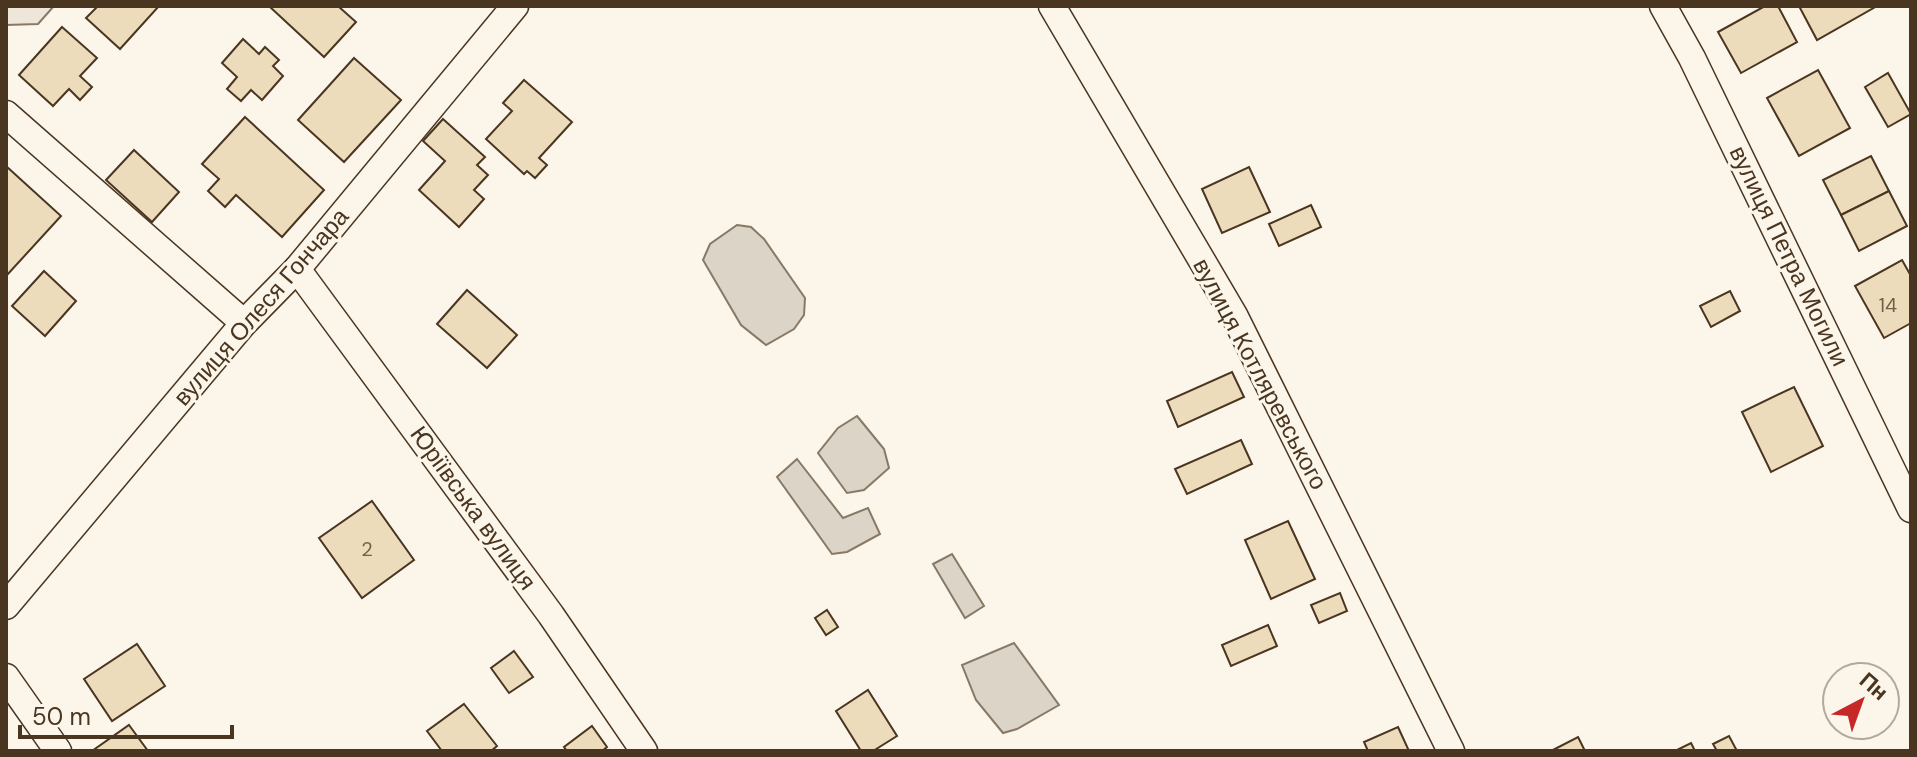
<svg xmlns="http://www.w3.org/2000/svg" width="1917" height="757" font-family="'DM Sans',sans-serif">
<rect width="100%" height="100%" fill="#fbf6e9"/>
<path fill="#ede6d9" stroke="#887966" stroke-width="2" d="M 6,6 L 54,6 L 38,24 L 6,25 Z"/>
<g fill="#dcd4c6" stroke="#887966" stroke-width="2">
<path d="M 737,225 L 751,227 L 764,239 L 805,298 L 804,315 L 794,329 L 766,345 L 741,325 L 703,260 L 710,244 Z"/>
<path d="M 857,416 L 884,449 L 889,468 L 864,490 L 847,493 L 818,453 L 838,428 Z"/>
<path d="M 797,459 L 843,518 L 868,508 L 880,534 L 847,552 L 832,554 L 777,477 Z"/>
<path d="M 952,554 L 984,606 L 965,618 L 933,564 Z"/>
<path d="M 1014,643 L 1059,705 L 1017,729 L 1003,733 L 976,700 L 962,665 Z"/>
</g>
<g fill="#ecdcbc" stroke="#4a3520" stroke-width="2">
<path d="M 98,6 L 159,6 L 120,49 L 86,18 Z"/>
<path d="M 338,6 L 356,22 L 324,57 L 270,7 Z"/>
<path d="M 1765,6 L 1778,6 L 1797,42 L 1741,73 L 1718,32 Z"/>
<path d="M 1799,6 L 1877,6 L 1817,40 Z"/>
<path d="M 62,27 L 97,58 L 80,76 L 92,87 L 80,100 L 69,89 L 53,106 L 19,75 Z"/>
<path d="M 243,39 L 259,54 L 265,47 L 279,60 L 273,66 L 283,76 L 262,100 L 251,90 L 241,101 L 227,89 L 237,77 L 222,63 Z"/>
<path d="M 354,58 L 401,100 L 344,162 L 298,120 Z"/>
<path d="M 1818,70 L 1850,128 L 1799,156 L 1767,98 Z"/>
<path d="M 1888,73 L 1911,114 L 1888,127 L 1865,87 Z"/>
<path d="M 524,80 L 572,122 L 539,158 L 547,165 L 535,178 L 527,171 L 524,174 L 486,139 L 512,111 L 503,103 Z"/>
<path d="M 245,117 L 324,190 L 282,237 L 236,195 L 225,207 L 208,191 L 219,179 L 202,164 Z"/>
<path d="M 443,119 L 485,157 L 477,165 L 488,175 L 474,190 L 484,199 L 459,227 L 419,190 L 445,161 L 423,141 Z"/>
<path d="M 134,150 L 179,192 L 152,222 L 106,180 Z"/>
<path d="M 1871,156 L 1889,191 L 1841,215 L 1823,180 Z"/>
<path d="M 6,166 L 61,216 L 7,275 L 6,274 Z"/>
<path d="M 1249,167 L 1270,212 L 1222,233 L 1202,189 Z"/>
<path d="M 1889,191 L 1907,226 L 1859,251 L 1841,215 Z"/>
<path d="M 1311,205 L 1321,227 L 1279,246 L 1269,224 Z"/>
<path d="M 1902,260 L 1911,276 L 1911,323 L 1884,338 L 1855,286 Z"/>
<path d="M 44,271 L 76,301 L 45,336 L 12,306 Z"/>
<path d="M 467,290 L 517,335 L 487,368 L 437,324 Z"/>
<path d="M 1730,291 L 1740,311 L 1711,327 L 1700,306 Z"/>
<path d="M 1232,372 L 1244,397 L 1178,427 L 1167,401 Z"/>
<path d="M 1794,387 L 1823,446 L 1771,472 L 1742,412 Z"/>
<path d="M 1241,440 L 1252,464 L 1187,494 L 1175,469 Z"/>
<path d="M 372,501 L 414,560 L 362,598 L 319,538 Z"/>
<path d="M 1288,521 L 1315,579 L 1271,599 L 1245,540 Z"/>
<path d="M 1340,593 L 1347,611 L 1319,623 L 1311,605 Z"/>
<path d="M 827,610 L 838,627 L 826,635 L 815,618 Z"/>
<path d="M 1268,625 L 1277,646 L 1231,666 L 1222,645 Z"/>
<path d="M 137,644 L 165,686 L 112,721 L 84,679 Z"/>
<path d="M 514,651 L 533,677 L 509,693 L 491,668 Z"/>
<path d="M 868,690 L 897,736 L 873,751 L 861,751 L 836,711 Z"/>
<path d="M 464,704 L 497,746 L 491,751 L 442,751 L 427,731 Z"/>
<path d="M 129,725 L 148,751 L 92,751 Z"/>
<path d="M 592,726 L 607,747 L 602,751 L 567,751 L 564,747 Z"/>
<path d="M 1398,727 L 1409,751 L 1368,751 L 1364,742 Z"/>
<path d="M 1729,736 L 1737,751 L 1717,751 L 1713,744 Z"/>
<path d="M 1578,737 L 1585,751 L 1551,751 Z"/>
<path d="M 1691,743 L 1695,751 L 1675,751 Z"/>
</g>
<g fill="none" stroke-linecap="round" stroke-linejoin="round">
<defs>
<g id="street">
<path d="M 1052,6 L 1234,315 L 1451,751"/>
<path d="M 1663,6 L 1692,58 L 1911,509"/>
<path d="M 6,114 L 244,323"/>
<path d="M 297,269 L 551,615 L 644,751"/>
<path d="M 6,606 L 244,323 L 297,269 L 515,6"/>
<path d="M 6,677 L 58,751"/>
</g>
</defs>
<use href="#street" stroke="#4a3520" stroke-width="29"/>
<use href="#street" stroke="#fbf6e9" stroke-width="26"/>
</g>
<g text-anchor="middle" stroke-width="6" stroke-linejoin="round" paint-order="stroke">
<g font-size="20" fill="#725f47">
<text x="1888" y="312">14</text>
<text x="367" y="556">2</text>
</g>
<g font-size="24" fill="#4a3520" stroke="#fbf6e9">
<text transform="translate(1789 256) rotate(64)" y="8">вулиця Петра Могили</text>
<text transform="translate(261 307) rotate(-49)" y="8">вулиця Олеся Гончара</text>
<text transform="translate(1260 374) rotate(62)" y="8">вулиця Котляревського</text>
<text transform="translate(473 508) rotate(54)" y="8">Юріївська вулиця</text>
</g>
</g>
<rect width="1917" height="757" fill="none" stroke="#4a3520" stroke-width="16"/>
<g transform="translate(1861 701) rotate(41)"><circle r="38" fill="#fbf6e9" stroke="#b4a999" stroke-width="2"/>
<path d="M0-6L14 30L0 20L-14 30Z" fill="#c62828"/>
<text y="-12" font-size="22" font-weight="bold" text-anchor="middle" fill="#4a3520">Пн</text>
</g>
<path d="M20 725v12h212v-12" fill="none" stroke="#4a3520" stroke-width="4"/>
<text x="32" y="725" font-size="24" fill="#4a3520" stroke="#fbf6e9" stroke-width="6" paint-order="stroke">50 m</text>
</svg>
